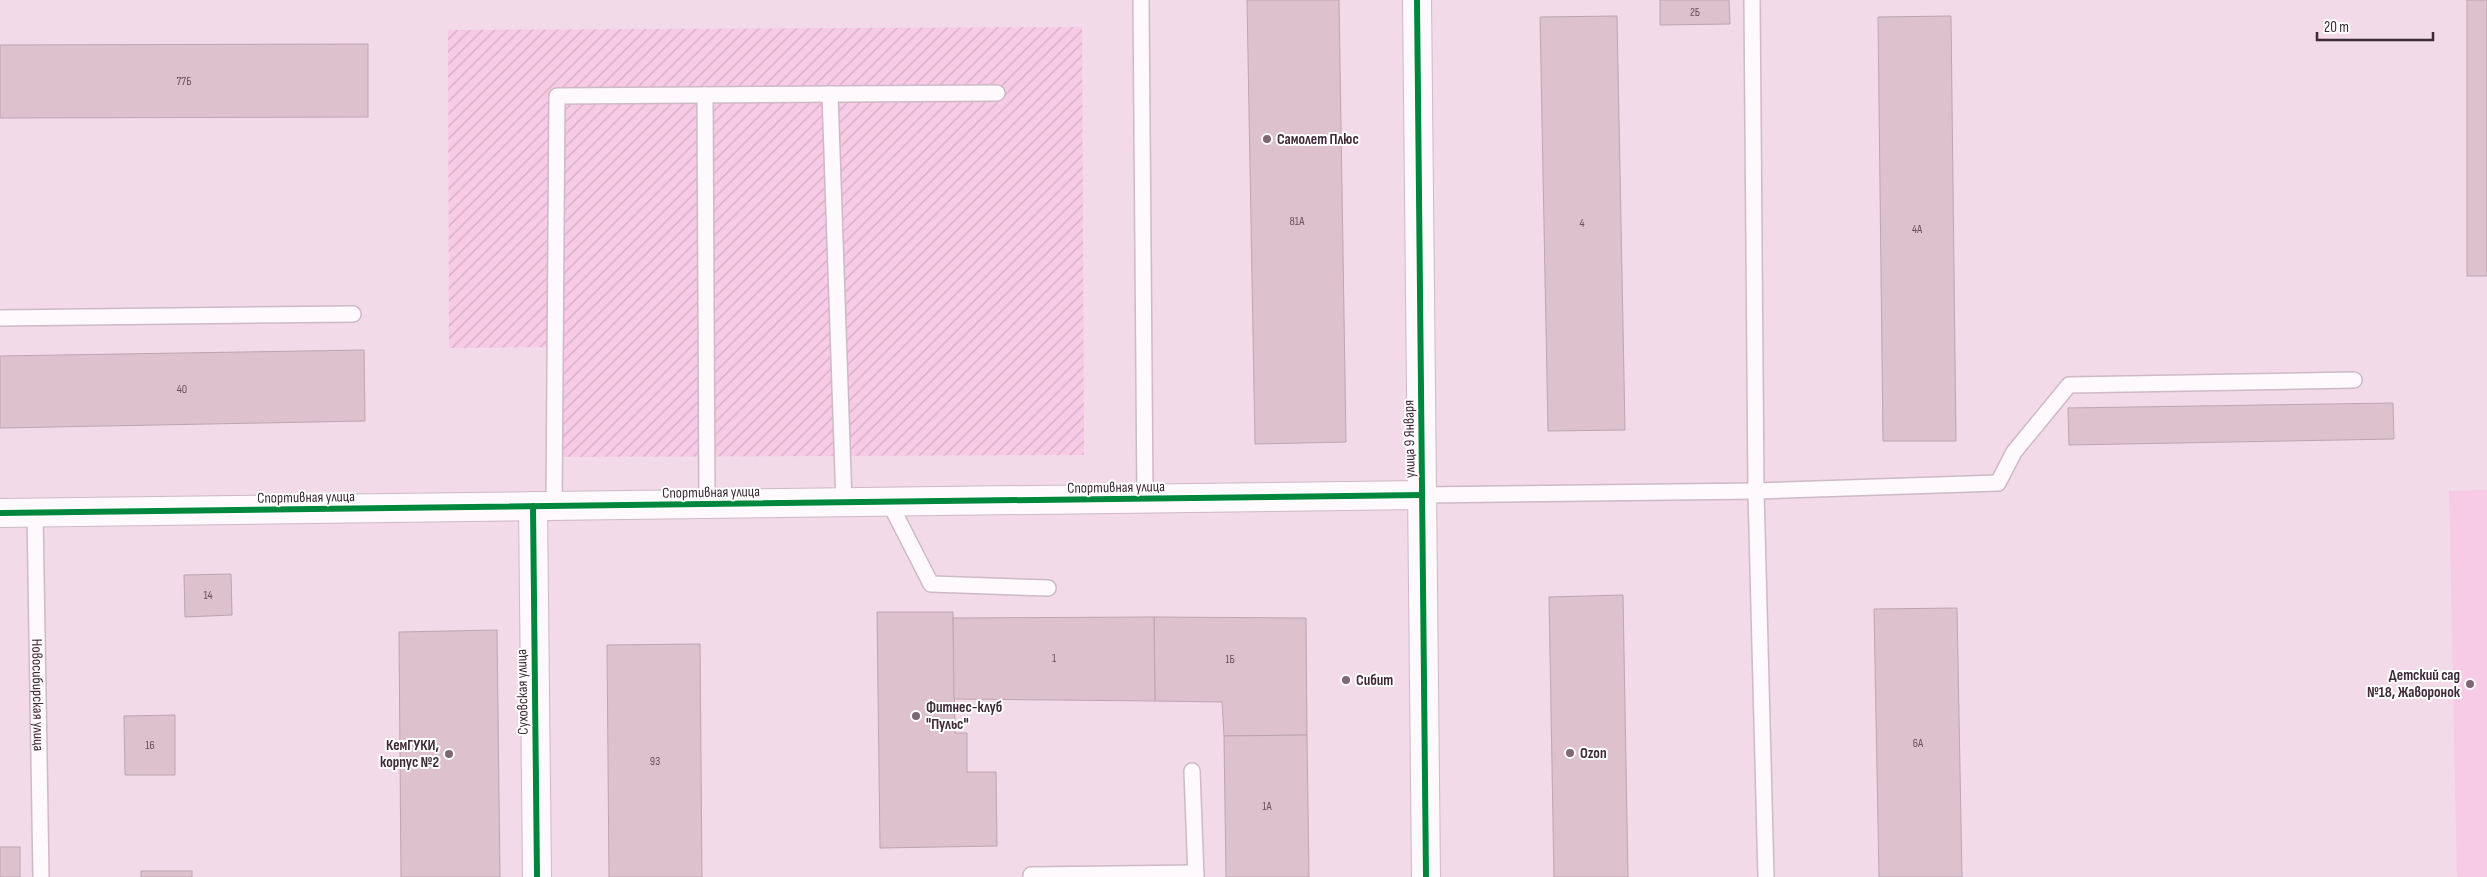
<svg xmlns="http://www.w3.org/2000/svg" width="2487" height="877" font-family="'Sofia Sans Condensed',sans-serif">
<defs>
<pattern id="industrial-furrows" width="10" height="10" patternUnits="userSpaceOnUse" patternTransform="scale(1.25)"><rect width="10" height="10" fill="#f7cae5"/><path d="M-1 1l2-2M0 10L10 0M9 11l2-2" fill="none" stroke="#d5aec5"/></pattern>
</defs>
<rect width="100%" height="100%" fill="#f2dae8"/>
<path fill="#f7cae5" d="M 2487,490 L 2487,877 L 2457,877 L 2449,491 Z"/>
<path fill="url(#industrial-furrows)" d="M 1082,27 L 1084,455 L 549,457 L 548,347 L 449,348 L 448,30 Z"/>
<g fill="#ddc1cc" stroke="#bca6af">
<path d="M 1247,0 L 1339,0 L 1346,442 L 1255,444 Z"/>
<path d="M 1660,0 L 1729,0 L 1730,24 L 1660,25 Z"/>
<rect x="2467" y="0" width="20" height="276"/>
<path d="M 1617,16 L 1625,430 L 1548,431 L 1540,17 Z"/>
<path d="M 1951,16 L 1956,441 L 1883,441 L 1878,17 Z"/>
<path d="M 368,44 L 368,117 L 0,118 L 0,45 Z"/>
<path d="M 364,350 L 365,421 L 0,428 L 0,356 Z"/>
<path d="M 2393,403 L 2394,439 L 2069,445 L 2068,408 Z"/>
<path d="M 231,574 L 232,615 L 185,617 L 184,575 Z"/>
<path d="M 1623,595 L 1628,877 L 1554,877 L 1549,597 Z"/>
<path d="M 1957,608 L 1962,877 L 1879,877 L 1874,609 Z"/>
<path d="M 877,612 L 953,612 L 955,733 L 967,733 L 967,772 L 996,772 L 997,846 L 880,848 Z"/>
<path d="M 1154,617 L 1306,618 L 1307,735 L 1224,736 L 1222,702 L 1155,701 Z"/>
<path d="M 1154,617 L 1155,701 L 954,699 L 953,618 Z"/>
<path d="M 497,630 L 500,877 L 401,877 L 399,632 Z"/>
<path d="M 700,644 L 702,877 L 609,877 L 607,645 Z"/>
<path d="M 175,715 L 175,775 L 125,775 L 124,716 Z"/>
<path d="M 1307,735 L 1309,877 L 1226,877 L 1224,736 Z"/>
<rect x="0" y="847" width="20" height="30"/>
<rect x="141" y="871" width="51" height="6"/>
</g>
<g fill="none" stroke-linecap="round" stroke-linejoin="round">
<defs>
<g id="service">
<path d="M 1141,0 L 1145,499"/>
<path d="M 1752,0 L 1756,491 L 1766,877"/>
<path d="M 830,94 L 844,503"/>
<path d="M 705,95 L 707,504"/>
<path d="M 0,318 L 353,314"/>
<path d="M 1422,495 L 1756,491 L 1998,483 L 2014,452 L 2069,385 L 2354,380"/>
<path d="M 889,502 L 931,584 L 1048,588"/>
<path d="M 554,506 L 557,96 L 997,93"/>
<path id="s1" d="M 35,513 L 41,877"/>
<path d="M 1192,771 L 1196,877"/>
<path d="M 1031,875 L 1196,873"/>
</g>
<g id="minor">
<path d="M 533,506 L 537,877"/>
<path d="M 0,513 L 1422,495"/>
</g>
<path id="tertiary" d="M 1417,0 L 1426,877"/>
</defs>
<use href="#service" stroke="#ceb9c6" stroke-width="18"/>
<use href="#minor" stroke="#ceb9c6" stroke-width="30"/>
<use href="#tertiary" stroke="#ceb9c6" stroke-width="30"/>
<use href="#service" stroke="#fdf9fc" stroke-width="15"/>
<use href="#minor" stroke="#fdf9fc" stroke-width="28"/>
<use href="#tertiary" stroke="#fdf9fc" stroke-width="28"/>
<defs>
<g id="cycleway">
<path d="M 1417,0 L 1426,877"/>
<path d="M 533,506 L 537,877"/>
<path d="M 0,513 L 1422,495"/>
</g>
</defs>
<use href="#cycleway" stroke="#fff" stroke-width="9"/>
<use href="#cycleway" stroke="#00873e" stroke-width="6"/>
</g>
<g fill="#7d6774" stroke="#fff" stroke-width="2">
<circle cx="1267" cy="139" r="5"/>
<circle cx="1346" cy="680" r="5"/>
<circle cx="2470" cy="684" r="5"/>
<circle cx="916" cy="716" r="5"/>
<circle cx="1570" cy="753" r="5"/>
<circle cx="449" cy="754" r="5"/>
</g>
<g text-anchor="middle" stroke-width="4" stroke-linejoin="round" paint-order="stroke">
<g font-size="12" fill="#68525e">
<text x="1695" y="16">2Б</text>
<text x="184" y="85">77Б</text>
<text x="1297" y="225">81А</text>
<text x="1582" y="227">4</text>
<text x="1917" y="233">4А</text>
<text x="182" y="393">40</text>
<text x="208" y="599">14</text>
<text x="1054" y="662">1</text>
<text x="1230" y="663">1Б</text>
<text x="1918" y="747">6А</text>
<text x="150" y="749">16</text>
<text x="655" y="765">93</text>
<text x="1267" y="810">1А</text>
</g>
<g font-size="15" font-weight="bold" fill="#3e2936" stroke="#fff" text-anchor="start">
<text x="1277" y="144">Самолет Плюс</text>
<text x="2460" y="680" text-anchor="end">Детский сад<tspan x="2460" dy="17">№18, Жаворонок</tspan></text>
<text x="1356" y="685">Сибит</text>
<text x="926" y="712">Фитнес-клуб<tspan x="926" dy="17">"Пульс"</tspan></text>
<text x="439" y="750" text-anchor="end">КемГУКИ,<tspan x="439" dy="17">корпус №2</tspan></text>
<text x="1580" y="758">Ozon</text>
</g>
<g font-size="15" fill="#3e2936" stroke="#fff">
<text transform="translate(1409 439) rotate(-91)" y="5">улица 9 Января</text>
<text transform="translate(1116 487) rotate(-1)" y="5">Спортивная улица</text>
<text transform="translate(711 492) rotate(-1)" y="5">Спортивная улица</text>
<text transform="translate(306 497) rotate(-1)" y="5">Спортивная улица</text>
<text transform="translate(522 692) rotate(-91)" y="5">Суховская улица</text>
<text dy="5" stroke="none"><textPath href="#s1" startOffset="182">Новосибирская улица</textPath></text>
</g>
</g>
<path d="M2317 32v8h116v-8" fill="none" stroke="#3e2936" stroke-width="2.5"/>
<text x="2324" y="32" font-size="15" fill="#3e2936" stroke="#ffffff" stroke-width="4" paint-order="stroke">20 m</text>
</svg>
